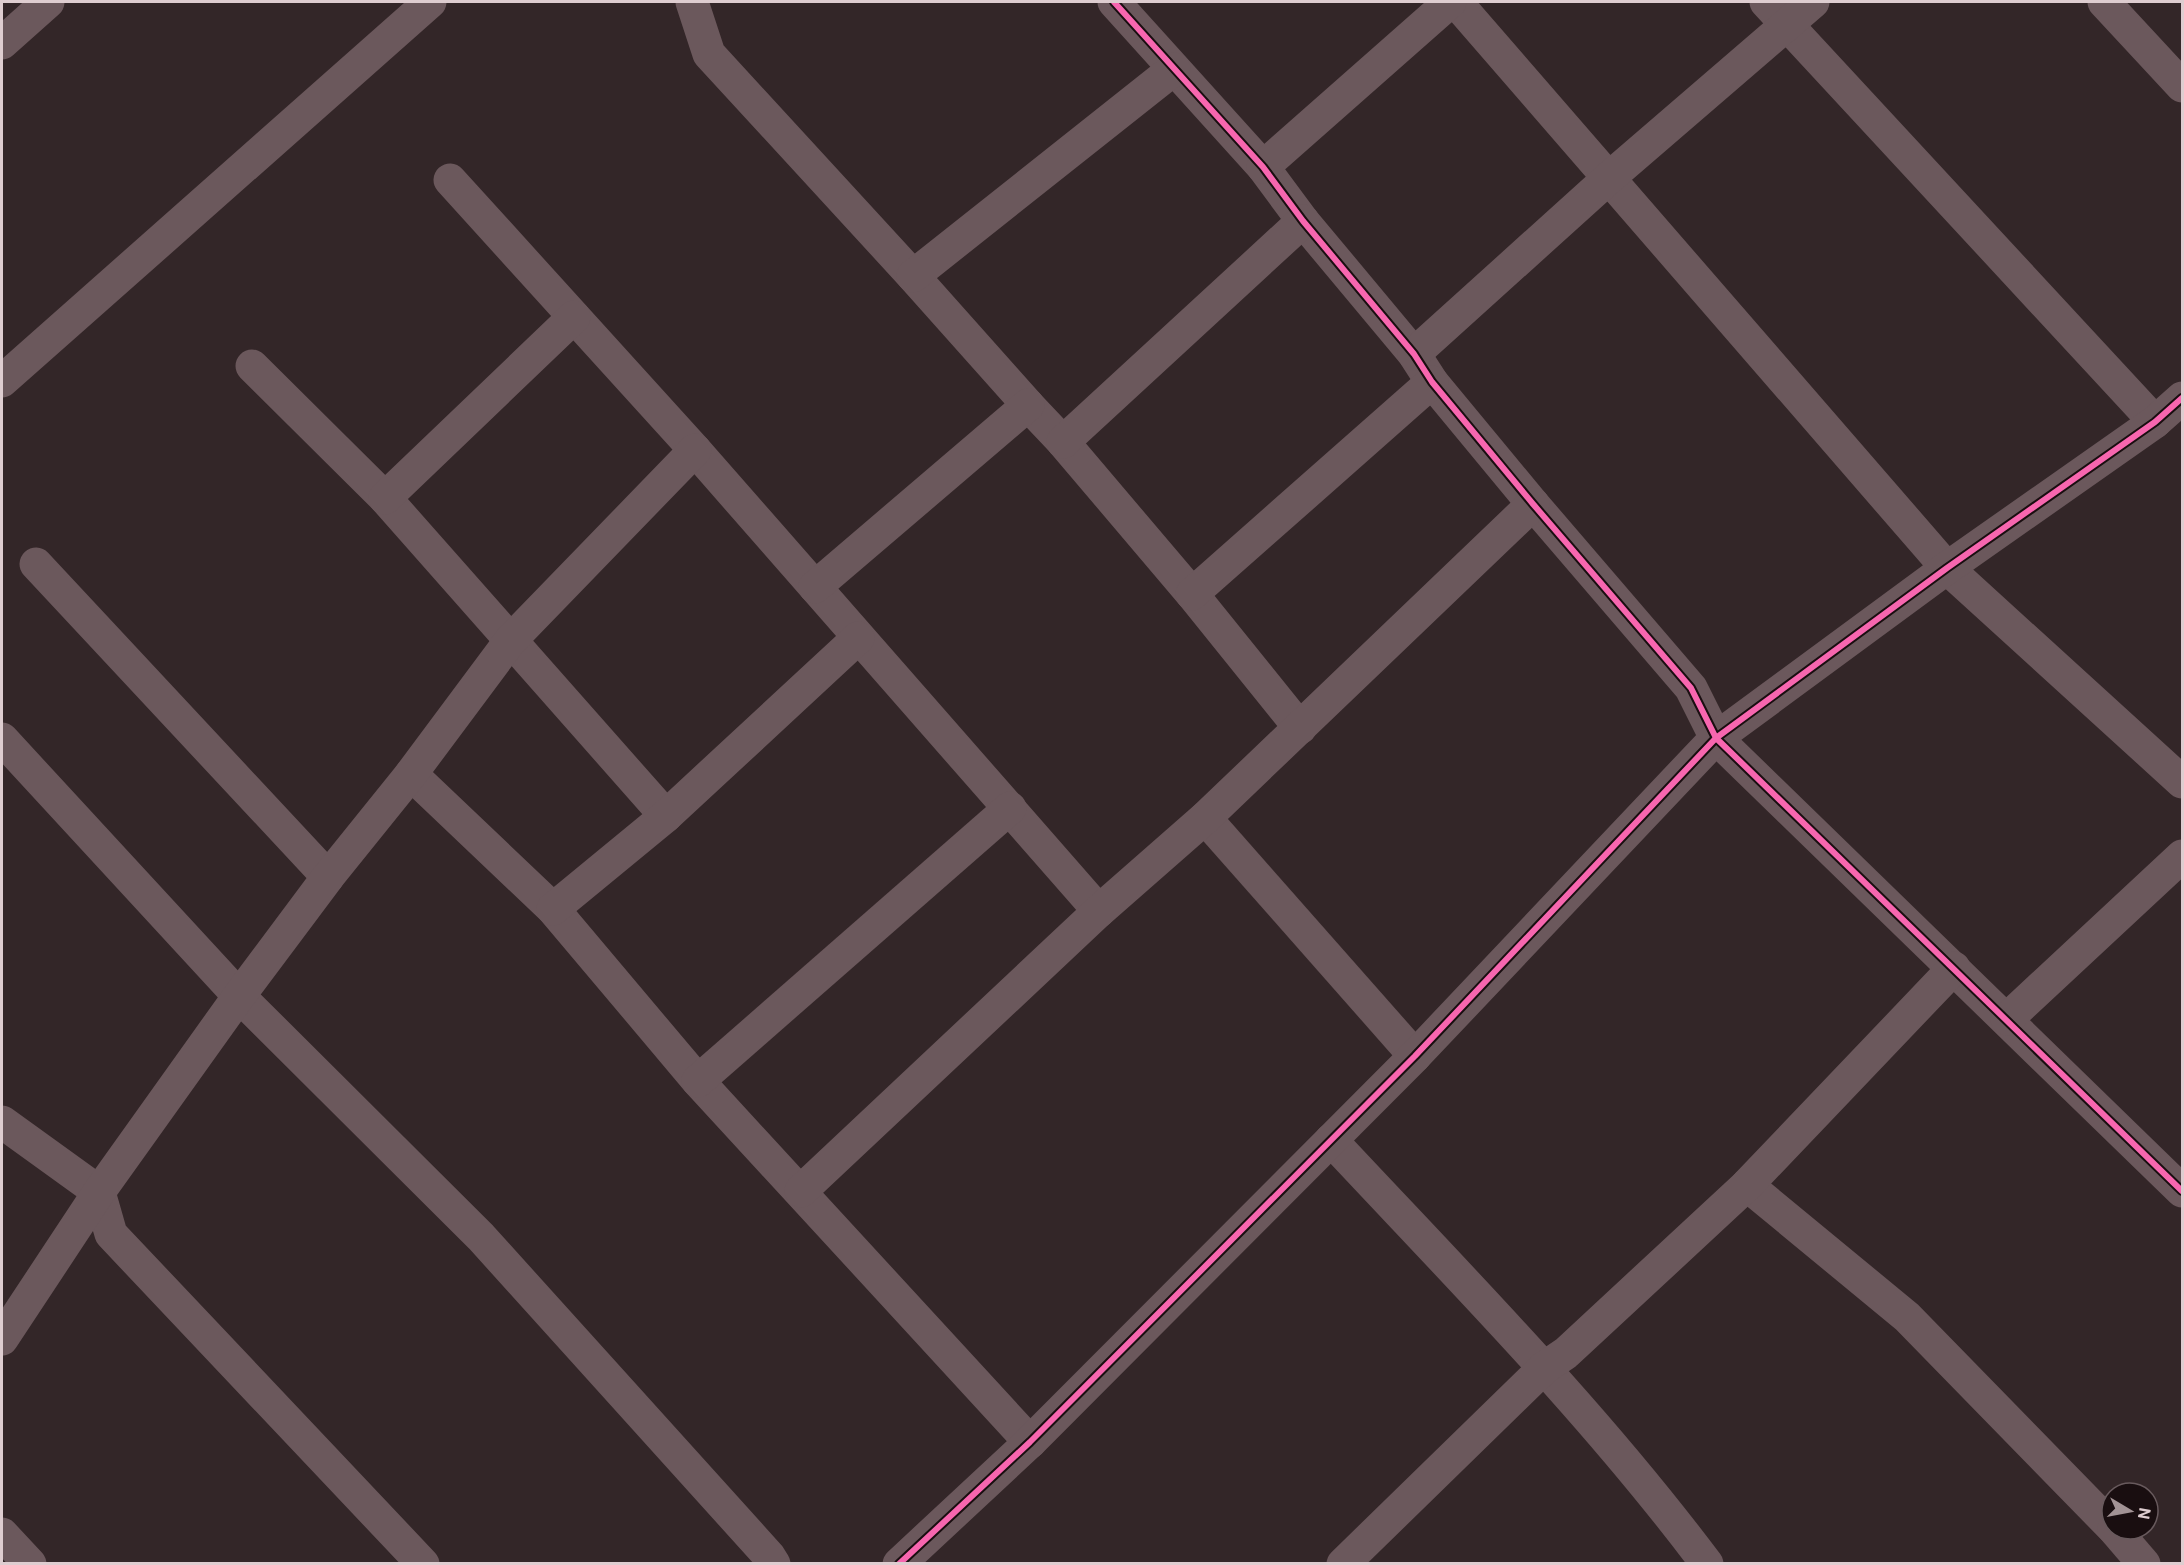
<svg xmlns="http://www.w3.org/2000/svg" width="2184" height="1565" font-family="Roboto,sans-serif">
<rect width="100%" height="100%" fill="#332628"/>
<g fill="none" stroke-linecap="round" stroke-linejoin="round">
<g stroke="#6b585c" stroke-width="33">
<path d="M 692,2 L 709,54 L 913,276 L 1028,405 L 1063,442 L 1192,594 L 1300,728"/>
<path d="M 1114,2 L 1263,167 L 1303,221 L 1414,354 L 1432,382 L 1533,504 L 1691,688 L 1716,738 L 2182,1191"/>
<path d="M 1456,2 L 1947,568 L 2182,782"/>
<path d="M 1766,2 L 2155,422"/>
<path d="M 2104,2 L 2182,86"/>
<path d="M 2,43 L 48,2"/>
<path d="M 1263,167 L 1450,2"/>
<path d="M 450,180 L 695,450 L 1099,911"/>
<path d="M 913,276 L 1174,69"/>
<path d="M 1414,354 L 1610,177 L 1813,2"/>
<path d="M 252,366 L 385,498 L 666,816"/>
<path d="M 2,381 L 430,2"/>
<path d="M 1063,442 L 1303,221"/>
<path d="M 385,498 L 574,317"/>
<path d="M 36,564 L 328,877"/>
<path d="M 815,587 L 1028,405"/>
<path d="M 1192,594 L 1432,382"/>
<path d="M 2,739 L 239,996 L 481,1237 L 769,1556 L 774,1564"/>
<path d="M 411,774 L 553,909 L 698,1081 L 1030,1442"/>
<path d="M 1205,818 L 1415,1056"/>
<path d="M 553,909 L 666,816 L 858,638"/>
<path d="M 2007,1019 L 2182,856"/>
<path d="M 698,1081 L 1010,808"/>
<path d="M 2,1122 L 99,1192 L 111,1234 L 423,1564"/>
<path d="M 1331,1140 C 1460,1278 1594,1413 1707,1564"/>
<path d="M 1747,1185 L 1907,1317 L 2112,1527"/>
<path d="M 801,1191 L 1099,911 L 1205,818 L 1533,504"/>
<path d="M 2,1339 L 99,1192 L 239,996 L 328,877 L 411,774 L 510,641 L 695,450"/>
<path d="M 2114,1529 L 2144,1564"/>
<path d="M 2,1534 L 30,1564"/>
<path d="M 899,1564 L 1030,1442 L 1415,1056 L 1716,738 L 1947,568 L 2155,422 L 2182,398"/>
<path d="M 1343,1564 L 1544,1368 L 1566,1353 L 1747,1185 L 1954,968"/>
</g>
<defs>
<g id="cycleway">
<path d="M 1114,2 L 1263,167 L 1303,221 L 1414,354 L 1432,382 L 1533,504 L 1691,688 L 1716,738 L 2182,1191"/>
<path d="M 899,1564 L 1030,1442 L 1415,1056 L 1716,738 L 1947,568 L 2155,422 L 2182,398"/>
</g>
</defs>
<use href="#cycleway" stroke="#190e10" stroke-width="10"/>
<use href="#cycleway" stroke="#f766af" stroke-width="6"/>
</g>
<rect width="2184" height="1565" fill="none" stroke="#decdd0" stroke-width="6"/>
<g transform="translate(2130 1511) rotate(100)"><circle r="28" fill="#190e10" stroke="#685a5d" stroke-width="1.5"/>
<path d="M0-4.5L10 22L0 15L-10 22Z" fill="#a29395"/>
<text y="-9" font-size="16" font-weight="bold" text-anchor="middle" fill="#decdd0">N</text>
</g>
</svg>
